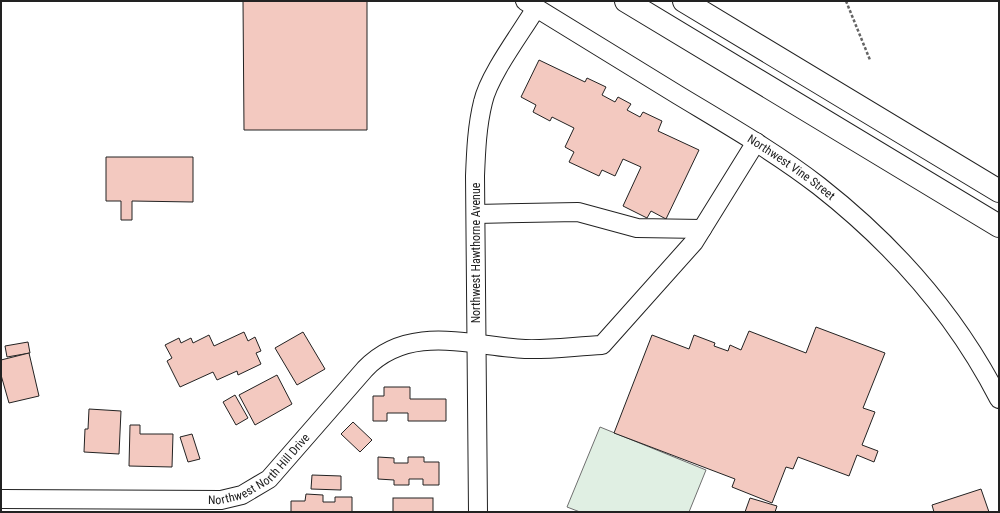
<svg xmlns="http://www.w3.org/2000/svg" width="1000" height="513" font-family="'Roboto Condensed',sans-serif">
<rect width="100%" height="100%" fill="#fff"/>
<path fill="#e0efe3" stroke="#6f6f6f" d="M 600,427 L 706,470 L 689,512 L 580,512 L 567,507 Z"/>
<g fill="#f3c9c0" stroke="#222">
<path d="M 243,1 L 367,1 L 367,130 L 244,130 Z"/>
<path d="M 539,60 L 585,82 L 587,78 L 606,87 L 602,95 L 615,102 L 618,97 L 631,104 L 627,110 L 640,117 L 643,112 L 662,121 L 658,131 L 699,150 L 666,219 L 651,211 L 647,218 L 623,206 L 641,167 L 623,159 L 615,176 L 602,170 L 599,176 L 569,162 L 574,152 L 565,147 L 574,128 L 552,117 L 550,121 L 533,112 L 536,105 L 521,97 Z"/>
<path d="M 106,157 L 193,157 L 193,202 L 132,201 L 132,220 L 121,220 L 121,201 L 106,201 Z"/>
<path d="M 816,327 L 885,353 L 863,408 L 875,412 L 862,445 L 878,451 L 874,462 L 857,455 L 849,476 L 798,457 L 793,469 L 786,467 L 772,503 L 732,487 L 735,479 L 614,433 L 652,335 L 689,349 L 694,335 L 715,343 L 714,346 L 728,351 L 730,345 L 741,350 L 749,331 L 806,353 Z"/>
<path d="M 244,332 L 248,341 L 255,337 L 261,351 L 256,353 L 261,364 L 238,375 L 237,371 L 217,380 L 213,372 L 180,387 L 167,361 L 172,358 L 165,345 L 179,338 L 181,343 L 191,338 L 193,343 L 209,335 L 214,346 Z"/>
<path d="M 303,332 L 325,369 L 297,385 L 275,348 Z"/>
<path d="M 28,342 L 30,353 L 7,357 L 5,346 Z"/>
<path d="M 29,353 L 39,396 L 9,403 L 1,375 L 1,360 Z"/>
<path d="M 277,375 L 292,404 L 255,425 L 239,395 Z"/>
<path d="M 384,387 L 410,387 L 410,399 L 446,399 L 446,421 L 408,421 L 408,413 L 387,413 L 387,421 L 373,421 L 373,396 L 384,396 Z"/>
<path d="M 235,395 L 248,418 L 236,425 L 223,402 Z"/>
<path d="M 89,409 L 121,411 L 119,454 L 84,452 L 85,429 L 88,429 Z"/>
<path d="M 353,422 L 372,440 L 360,452 L 341,434 Z"/>
<path d="M 130,425 L 140,425 L 140,434 L 173,434 L 172,467 L 129,466 Z"/>
<path d="M 192,434 L 200,459 L 188,462 L 180,437 Z"/>
<path d="M 378,457 L 394,458 L 394,463 L 408,463 L 408,457 L 424,457 L 424,462 L 439,462 L 439,485 L 423,485 L 423,479 L 409,479 L 409,485 L 394,485 L 394,480 L 378,479 Z"/>
<path d="M 312,475 L 341,476 L 341,490 L 311,489 Z"/>
<path d="M 981,489 L 989,512 L 934,512 L 932,505 Z"/>
<path d="M 306,494 L 323,495 L 323,502 L 335,502 L 335,497 L 352,497 L 352,512 L 291,512 L 291,501 L 305,501 Z"/>
<rect x="393" y="498" width="40" height="14"/>
<path d="M 750,498 L 777,506 L 775,512 L 745,512 Z"/>
</g>
<g fill="none" stroke-linecap="round" stroke-linejoin="round">
<defs>
<g id="minor">
<path id="s1" d="M 525,1 C 576,32 627,64 678,95 C 726,124 775,152 819,186 C 893,244 956,315 999,399"/>
<path d="M 476,214 L 578,212 L 637,228 L 702,229"/>
<path id="s2" d="M 1,499 L 221,500 L 242,495 L 269,479 L 365,369 C 409,323 470,346 525,349 C 550,350 577,346 602,345 L 694,242 L 756,142"/>
<path d="M 478,512 L 475,176 C 476,151 477,126 483,102 C 489,75 521,33 536,8"/>
</g>
<g id="highway">
<path d="M 626,1 L 999,226"/>
<path d="M 684,1 L 999,191"/>
</g>
</defs>
<use href="#minor" stroke="#222" stroke-width="20"/>
<use href="#highway" stroke="#222" stroke-width="24"/>
<path stroke="#646464" stroke-width="2.5" stroke-dasharray="3 2" stroke-linecap="butt" d="M 846,1 L 870,60"/>
<use href="#minor" stroke="#fff" stroke-width="18"/>
<use href="#highway" stroke="#fff" stroke-width="22"/>
</g>
<g text-anchor="middle" stroke-width="3" stroke-linejoin="round" paint-order="stroke">
<g font-size="12" fill="#222" stroke="#fff">
<text dy="4" stroke="none"><textPath href="#s1" startOffset="314">Northwest Vine Street</textPath></text>
<text transform="translate(476 253) rotate(-90)" y="4">Northwest Hawthorne Avenue</text>
<text dy="4" stroke="none"><textPath href="#s2" startOffset="269">Northwest North Hill Drive</textPath></text>
</g>
</g>
<rect width="1000" height="513" fill="none" stroke="#222222" stroke-width="4"/>
</svg>
